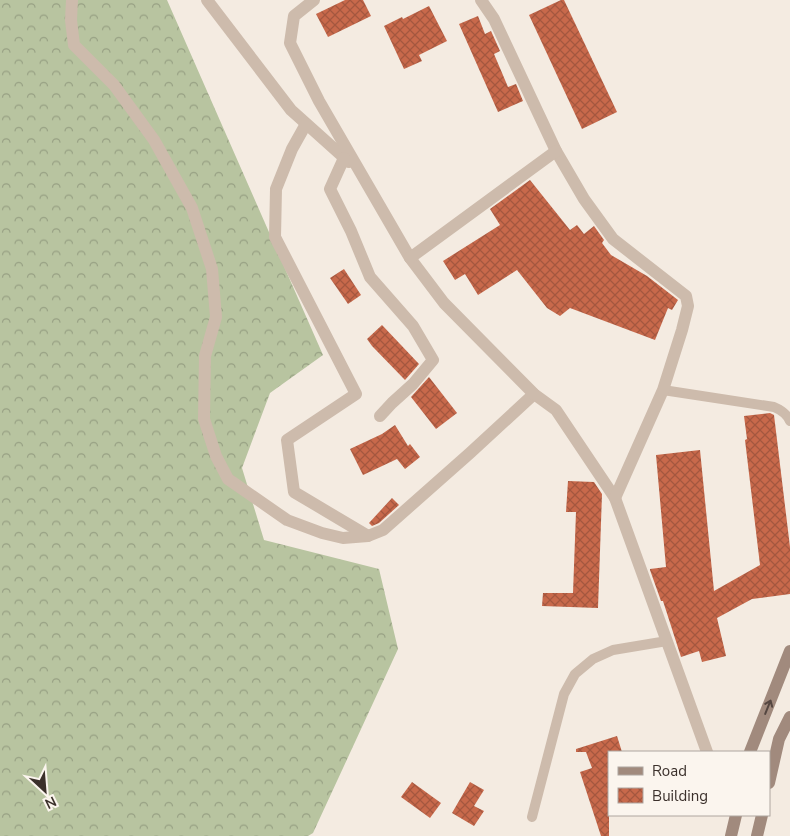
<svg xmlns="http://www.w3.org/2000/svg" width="790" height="836" font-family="'Nunito Sans',sans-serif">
<defs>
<pattern id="forest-crowns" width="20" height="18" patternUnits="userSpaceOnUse" patternTransform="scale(1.25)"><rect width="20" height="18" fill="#b8c4a0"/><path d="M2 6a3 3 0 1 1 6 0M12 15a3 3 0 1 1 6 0" fill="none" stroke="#97a083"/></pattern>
<pattern id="building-cross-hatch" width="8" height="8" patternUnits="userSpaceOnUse" patternTransform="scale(1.25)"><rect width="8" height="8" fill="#c8694b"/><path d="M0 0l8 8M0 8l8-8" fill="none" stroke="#a4573f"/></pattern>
</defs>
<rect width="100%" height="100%" fill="#f4ebe1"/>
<path fill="url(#forest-crowns)" d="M 0,0 L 167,0 L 323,355 L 270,393 L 242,468 L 264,540 L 379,569 L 398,649 L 313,833 L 308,836 L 0,836 Z"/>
<g fill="url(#building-cross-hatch)">
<path d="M 345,0 L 363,0 L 371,16 L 328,37 L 316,14 Z"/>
<path d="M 561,0 L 564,0 L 617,112 L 582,129 L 529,15 Z"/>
<path d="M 429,6 L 447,41 L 419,55 L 422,61 L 404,69 L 384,26 L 402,17 L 403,19 Z"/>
<path d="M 478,16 L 485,34 L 491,31 L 500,51 L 494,54 L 508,87 L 516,84 L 523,101 L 498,112 L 459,24 Z"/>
<path d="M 530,180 L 570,230 L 577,225 L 584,234 L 594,226 L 604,240 L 602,243 L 611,255 L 647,276 L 678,300 L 672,310 L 668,308 L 655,340 L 570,308 L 560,316 L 547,308 L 517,270 L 478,295 L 465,274 L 455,280 L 443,261 L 500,225 L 490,209 Z"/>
<path d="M 344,269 L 361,295 L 348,304 L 330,278 Z"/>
<path d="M 382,325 L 419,364 L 405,380 L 372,346 L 367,339 Z"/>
<path d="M 429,377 L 457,413 L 436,429 L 411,397 Z"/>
<path d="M 770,413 L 774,415 L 790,547 L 790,594 L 752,599 L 717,618 L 726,656 L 702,662 L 699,651 L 681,657 L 663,601 L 661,601 L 650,570 L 650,569 L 666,567 L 656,455 L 700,450 L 714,591 L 760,565 L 745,440 L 747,439 L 744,416 Z"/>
<path d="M 395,425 L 408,446 L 410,444 L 420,457 L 405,469 L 397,459 L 363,475 L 350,449 L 382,434 Z"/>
<path d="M 568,481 L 594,482 L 602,494 L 598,608 L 542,606 L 543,593 L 573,593 L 576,512 L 566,512 Z"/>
<path d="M 392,498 L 399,505 L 379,523 L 372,526 L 369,523 Z"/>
<path d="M 617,736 L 622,752 L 609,752 L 609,836 L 601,836 L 580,772 L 592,768 L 586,752 L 576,752 L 576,749 Z"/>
<path d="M 412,782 L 441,803 L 430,818 L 401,797 Z"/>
<path d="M 470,782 L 484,790 L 474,806 L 484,811 L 474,826 L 452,813 Z"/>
</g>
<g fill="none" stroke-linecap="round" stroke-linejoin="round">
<g stroke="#cdbbac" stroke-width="10">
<path d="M 663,390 L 774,407 C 781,410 787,414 790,421"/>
<path d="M 532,817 L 564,694 L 575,674 L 593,659 L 613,650 L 667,641"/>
</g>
<g stroke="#cdbbac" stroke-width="12">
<path d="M 72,0 L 71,20 L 74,45 L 114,85 L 154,140 L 192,208 L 212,269 L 216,317 L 205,356 L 204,419 L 216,456 L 228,479 L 287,520 L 322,533 L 343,538 L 368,536 L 383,530 L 470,453 L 534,394"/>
<path d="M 207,0 L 291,110 L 349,162"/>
<path d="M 314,0 L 294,16 L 290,43 L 319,101 L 410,258 L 444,303 L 534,394 L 556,410 L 615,498 L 707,752"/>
<path d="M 481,0 L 494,19 L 556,151 L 584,199 L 613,239 L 686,296 L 688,306 L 682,330 L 663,390 L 615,498"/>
<path d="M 306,124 L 292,149 L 276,189 L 275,237 L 356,394 L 287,440 L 294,492 L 368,536"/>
<path d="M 344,158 L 330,189 L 351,231 L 370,277 L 413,326 L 433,360 L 413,384 L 392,403 L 380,416"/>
<path d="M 410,258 L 556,151"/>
</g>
<g stroke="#a18a7d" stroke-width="12">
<path d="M 750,752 L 790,651"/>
<path d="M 769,783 L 779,739 L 790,717"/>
<path d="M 731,836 L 736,815"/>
<path d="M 757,836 L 762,815"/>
</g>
</g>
<defs><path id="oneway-shaft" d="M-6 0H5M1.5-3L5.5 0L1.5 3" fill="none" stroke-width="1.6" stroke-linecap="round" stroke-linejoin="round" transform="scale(1.25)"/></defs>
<use stroke="#544640" href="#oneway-shaft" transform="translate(768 707) rotate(-68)"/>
<rect x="608" y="751" width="162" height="65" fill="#fbf5ee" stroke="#aea6a0"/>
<rect x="618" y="767" width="25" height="8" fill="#a18a7d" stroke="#aea6a0"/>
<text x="652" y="776" font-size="15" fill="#3b302b">Road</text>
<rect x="618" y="788" width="25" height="15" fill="url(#building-cross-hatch)" stroke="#aea6a0"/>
<text x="652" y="801" font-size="15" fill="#3b302b">Building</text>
<g transform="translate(45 791) rotate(154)" stroke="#fbf5ee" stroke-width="4" paint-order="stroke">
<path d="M0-4L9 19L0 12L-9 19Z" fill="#3b302b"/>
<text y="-8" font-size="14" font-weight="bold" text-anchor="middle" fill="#3b302b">N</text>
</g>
</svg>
